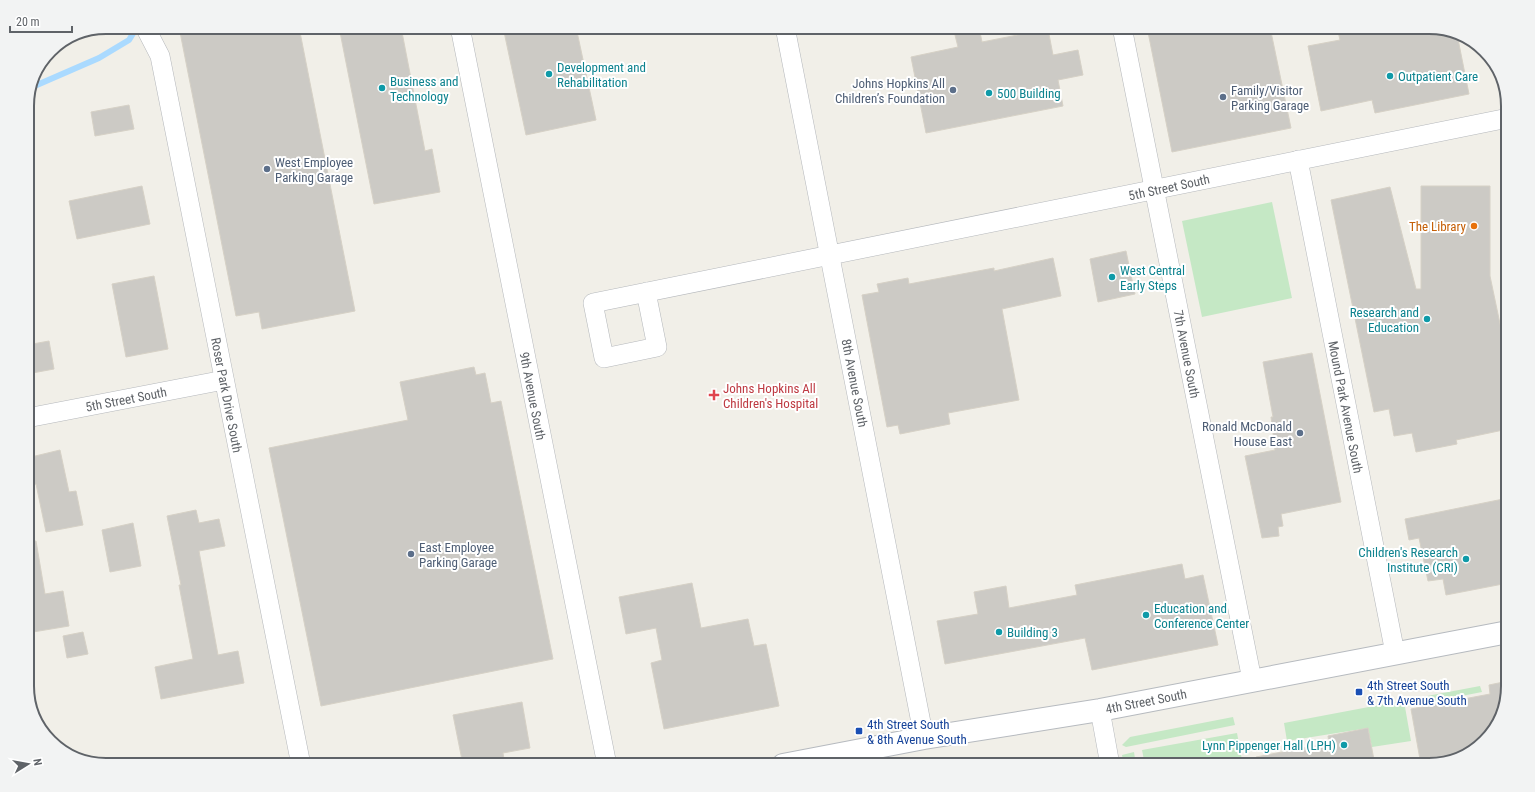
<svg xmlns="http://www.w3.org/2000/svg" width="1535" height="792" font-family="'Roboto Condensed',sans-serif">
<rect width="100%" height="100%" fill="#f1efe8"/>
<g fill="#c5e8c5">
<path d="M 1272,202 L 1292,298 L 1202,317 L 1182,221 Z"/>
<path d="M 1480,686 L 1482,692 L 1405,707 L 1411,741 L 1372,747 L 1368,728 L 1287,741 L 1284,723 Z"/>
<path d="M 1233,717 L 1235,725 L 1126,747 L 1122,745 L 1130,737 Z"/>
<path d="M 1237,733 L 1242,760 L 1218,765 L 1145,765 L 1142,750 Z"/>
<path d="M 1134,752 L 1136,765 L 1124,765 L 1122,755 Z"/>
</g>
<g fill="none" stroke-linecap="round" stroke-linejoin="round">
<path stroke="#aadaff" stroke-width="6" d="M 30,88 L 99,58 L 129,40 L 137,27"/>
</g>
<g fill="#cccac5" stroke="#d6d1c6">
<path d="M 179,27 L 299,27 L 355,311 L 262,329 L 259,312 L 236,316 Z"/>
<path d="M 339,27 L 401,27 L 425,151 L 432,149 L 440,192 L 374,204 Z"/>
<path d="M 503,27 L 576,27 L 596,120 L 526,135 Z"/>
<path d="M 979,27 L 982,42 L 1048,29 L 1053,55 L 1078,50 L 1083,75 L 1058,80 L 1063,106 L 926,133 L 911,57 L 958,47 L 954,31 Z"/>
<path d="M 1147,27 L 1270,27 L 1291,128 L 1172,152 Z"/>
<path d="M 1337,27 L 1429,27 L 1457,34 L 1469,94 L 1375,113 L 1372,100 L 1321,111 L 1308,46 L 1340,40 Z"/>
<path d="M 129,105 L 134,129 L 95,136 L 91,112 Z"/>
<path d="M 142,186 L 150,224 L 77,239 L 69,201 Z"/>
<path d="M 1421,186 L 1490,186 L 1490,276 L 1508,362 L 1508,429 L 1456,440 L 1457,444 L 1416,452 L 1412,433 L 1394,436 L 1389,409 L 1374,412 L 1331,200 L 1390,187 L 1416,289 L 1421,289 Z"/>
<path d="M 1126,251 L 1135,294 L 1098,302 L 1090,259 Z"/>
<path d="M 1053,258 L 1061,296 L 1002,309 L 1019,400 L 948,413 L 950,424 L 900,434 L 898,425 L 887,427 L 862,295 L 879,292 L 877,284 L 908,278 L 909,284 L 994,268 L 994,271 Z"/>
<path d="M 154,276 L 168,349 L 126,357 L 112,284 Z"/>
<path d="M 49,341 L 54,369 L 27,374 L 27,345 Z"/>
<path d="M 1312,353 L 1341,502 L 1281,514 L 1283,526 L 1278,527 L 1279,536 L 1262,538 L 1245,456 L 1275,450 L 1271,417 L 1273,417 L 1263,362 Z"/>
<path d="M 474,367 L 476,375 L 485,373 L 491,403 L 501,401 L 553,659 L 321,706 L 269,448 L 408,420 L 400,382 Z"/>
<path d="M 60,450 L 69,492 L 76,491 L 83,525 L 46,532 L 36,484 L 27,486 L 27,458 Z"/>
<path d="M 1508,498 L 1508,583 L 1446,595 L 1443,579 L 1428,581 L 1419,538 L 1409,540 L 1405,519 Z"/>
<path d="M 196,510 L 199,523 L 219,519 L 225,546 L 199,551 L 218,655 L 238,651 L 244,683 L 161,699 L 155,667 L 193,659 L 179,585 L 181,585 L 167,516 Z"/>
<path d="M 133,523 L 141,566 L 110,572 L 102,530 Z"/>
<path d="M 36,541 L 45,594 L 63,591 L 69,626 L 27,633 L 27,542 Z"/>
<path d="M 1182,564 L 1185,579 L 1203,575 L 1218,645 L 1092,670 L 1085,638 L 945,664 L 937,621 L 978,614 L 974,592 L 1006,586 L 1009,608 L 1077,595 L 1075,585 Z"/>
<path d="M 692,583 L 701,628 L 748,619 L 754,646 L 766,644 L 779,706 L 664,729 L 651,663 L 662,660 L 656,628 L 626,634 L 619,597 Z"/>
<path d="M 83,632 L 88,654 L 67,658 L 63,636 Z"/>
<path d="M 1508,681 L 1500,721 L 1468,754 L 1429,765 L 1421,765 L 1411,709 L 1490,694 L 1489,685 Z"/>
<path d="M 522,702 L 530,748 L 503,753 L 505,765 L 463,765 L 453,715 Z"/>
<path d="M 1368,728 L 1375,765 L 1257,765 L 1256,757 L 1329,743 L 1328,736 Z"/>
</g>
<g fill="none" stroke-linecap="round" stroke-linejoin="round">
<defs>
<g id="street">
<path d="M 145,27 L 160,56 L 301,765"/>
<path d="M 460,27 L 607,765"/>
<path d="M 785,27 L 924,738"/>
<path d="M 1122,27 L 1252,680"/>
<path d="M 1298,160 L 1395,653"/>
<path d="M 646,292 L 657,347 L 604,358 L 593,303 L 1508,118"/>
<path d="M 27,418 L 224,380"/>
<path d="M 1100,710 L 1110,765"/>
</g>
<path id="secondary" d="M 783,765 L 924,738 L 1100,710 L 1508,632"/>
</defs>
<use href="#street" stroke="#b5b8bc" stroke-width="20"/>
<use href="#secondary" stroke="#b6babf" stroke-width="24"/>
<use href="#street" stroke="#fff" stroke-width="19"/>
<use href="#secondary" stroke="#fff" stroke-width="22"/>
</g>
<g fill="#0f9aa8" stroke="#fff" stroke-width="1.5">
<circle cx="549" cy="74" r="4"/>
<circle cx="1390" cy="76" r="4"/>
<circle cx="382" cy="88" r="4"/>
<circle cx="989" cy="93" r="4"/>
<circle cx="1112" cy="277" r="4"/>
<circle cx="1427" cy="319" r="4"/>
<circle cx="1466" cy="559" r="4"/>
<circle cx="1146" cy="615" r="4"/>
<circle cx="999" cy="632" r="4"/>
<circle cx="1344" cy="745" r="4"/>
</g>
<g fill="#5c6f8a" stroke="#fff" stroke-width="1.5">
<circle cx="953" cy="90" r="4"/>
<circle cx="1223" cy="97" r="4"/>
<circle cx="267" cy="169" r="4"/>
<circle cx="1300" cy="433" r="4"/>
<circle cx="411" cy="554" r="4"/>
</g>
<circle fill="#e8710a" stroke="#fff" stroke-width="1.5" cx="1474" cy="226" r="4"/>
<path fill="#e0444e" stroke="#fff" stroke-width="1.5" d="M712 389h4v4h4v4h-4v4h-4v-4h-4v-4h4z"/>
<g fill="#1a4fb4" stroke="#fff" stroke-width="1.5">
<rect x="1355" y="688" width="8" height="8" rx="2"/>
<rect x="855" y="727" width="8" height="8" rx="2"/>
</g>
<g text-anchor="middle" stroke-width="4" stroke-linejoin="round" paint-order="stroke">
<g font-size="13" fill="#0d838f" stroke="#fff" text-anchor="start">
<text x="557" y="72">Development and<tspan x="557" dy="15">Rehabilitation</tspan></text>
<text x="1398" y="81">Outpatient Care</text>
<text x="390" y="86">Business and<tspan x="390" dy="15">Technology</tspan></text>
<text x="997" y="98">500 Building</text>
<text x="1120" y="275">West Central<tspan x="1120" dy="15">Early Steps</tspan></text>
<text x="1419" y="317" text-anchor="end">Research and<tspan x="1419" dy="15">Education</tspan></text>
<text x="1458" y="557" text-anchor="end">Children's Research<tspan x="1458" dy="15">Institute (CRI)</tspan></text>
<text x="1154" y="613">Education and<tspan x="1154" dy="15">Conference Center</tspan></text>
<text x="1007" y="637">Building 3</text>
<text x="1336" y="750" text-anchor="end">Lynn Pippenger Hall (LPH)</text>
</g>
<g font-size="13" fill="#4e5e75" stroke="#fff" text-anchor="start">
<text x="945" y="88" text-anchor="end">Johns Hopkins All<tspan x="945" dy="15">Children’s Foundation</tspan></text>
<text x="1231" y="95">Family/Visitor<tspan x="1231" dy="15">Parking Garage</tspan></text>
<text x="275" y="167">West Employee<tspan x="275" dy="15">Parking Garage</tspan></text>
<text x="1292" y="431" text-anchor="end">Ronald McDonald<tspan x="1292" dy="15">House East</tspan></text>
<text x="419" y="552">East Employee<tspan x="419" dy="15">Parking Garage</tspan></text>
</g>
<g font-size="13" fill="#5f6368" stroke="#fff">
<text transform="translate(1169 187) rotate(-12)" y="5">5th Street South</text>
<text transform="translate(1187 354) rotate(79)" y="5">7th Avenue South</text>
<text transform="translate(855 383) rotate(79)" y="5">8th Avenue South</text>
<text transform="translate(227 395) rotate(79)" y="5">Roser Park Drive South</text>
<text transform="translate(533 396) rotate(79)" y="5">9th Avenue South</text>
<text transform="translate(126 399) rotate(-11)" y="5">5th Street South</text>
<text transform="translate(1346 407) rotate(79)" y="5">Mound Park Avenue South</text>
<text transform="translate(1146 701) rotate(-11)" y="5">4th Street South</text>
</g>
<g font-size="13" fill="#c56008" stroke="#fff" text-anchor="end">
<text x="1466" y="231">The Library</text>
</g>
<g font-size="13" fill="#be3a42" stroke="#fff" text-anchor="start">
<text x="723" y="393">Johns Hopkins All<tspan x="723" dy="15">Children's Hospital</tspan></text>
</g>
<g font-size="13" fill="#164399" stroke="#fff" text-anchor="start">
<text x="1367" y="690">4th Street South<tspan x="1367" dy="15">&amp; 7th Avenue South</tspan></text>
<text x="867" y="729">4th Street South<tspan x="867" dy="15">&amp; 8th Avenue South</tspan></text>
</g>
</g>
<path d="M0 0H1535V792H0ZM106 34H1429A72 72 0 0 1 1501 106V686A72 72 0 0 1 1429 758H106A72 72 0 0 1 34 686V106A72 72 0 0 1 106 34Z" fill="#f2f3f3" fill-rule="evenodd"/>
<path fill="none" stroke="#5f6368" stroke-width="2" d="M106 34H1429A72 72 0 0 1 1501 106V686A72 72 0 0 1 1429 758H106A72 72 0 0 1 34 686V106A72 72 0 0 1 106 34Z"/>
<g transform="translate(28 764) rotate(79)" stroke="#ffffff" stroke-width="3" paint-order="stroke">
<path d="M0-3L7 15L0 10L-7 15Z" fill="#5f6368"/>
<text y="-6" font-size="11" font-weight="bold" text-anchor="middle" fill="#5f6368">N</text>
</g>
<path d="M10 26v6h62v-6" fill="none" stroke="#5f6368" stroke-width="2"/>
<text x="16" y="26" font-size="12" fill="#5f6368" stroke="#ffffff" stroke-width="3" paint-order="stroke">20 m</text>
</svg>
